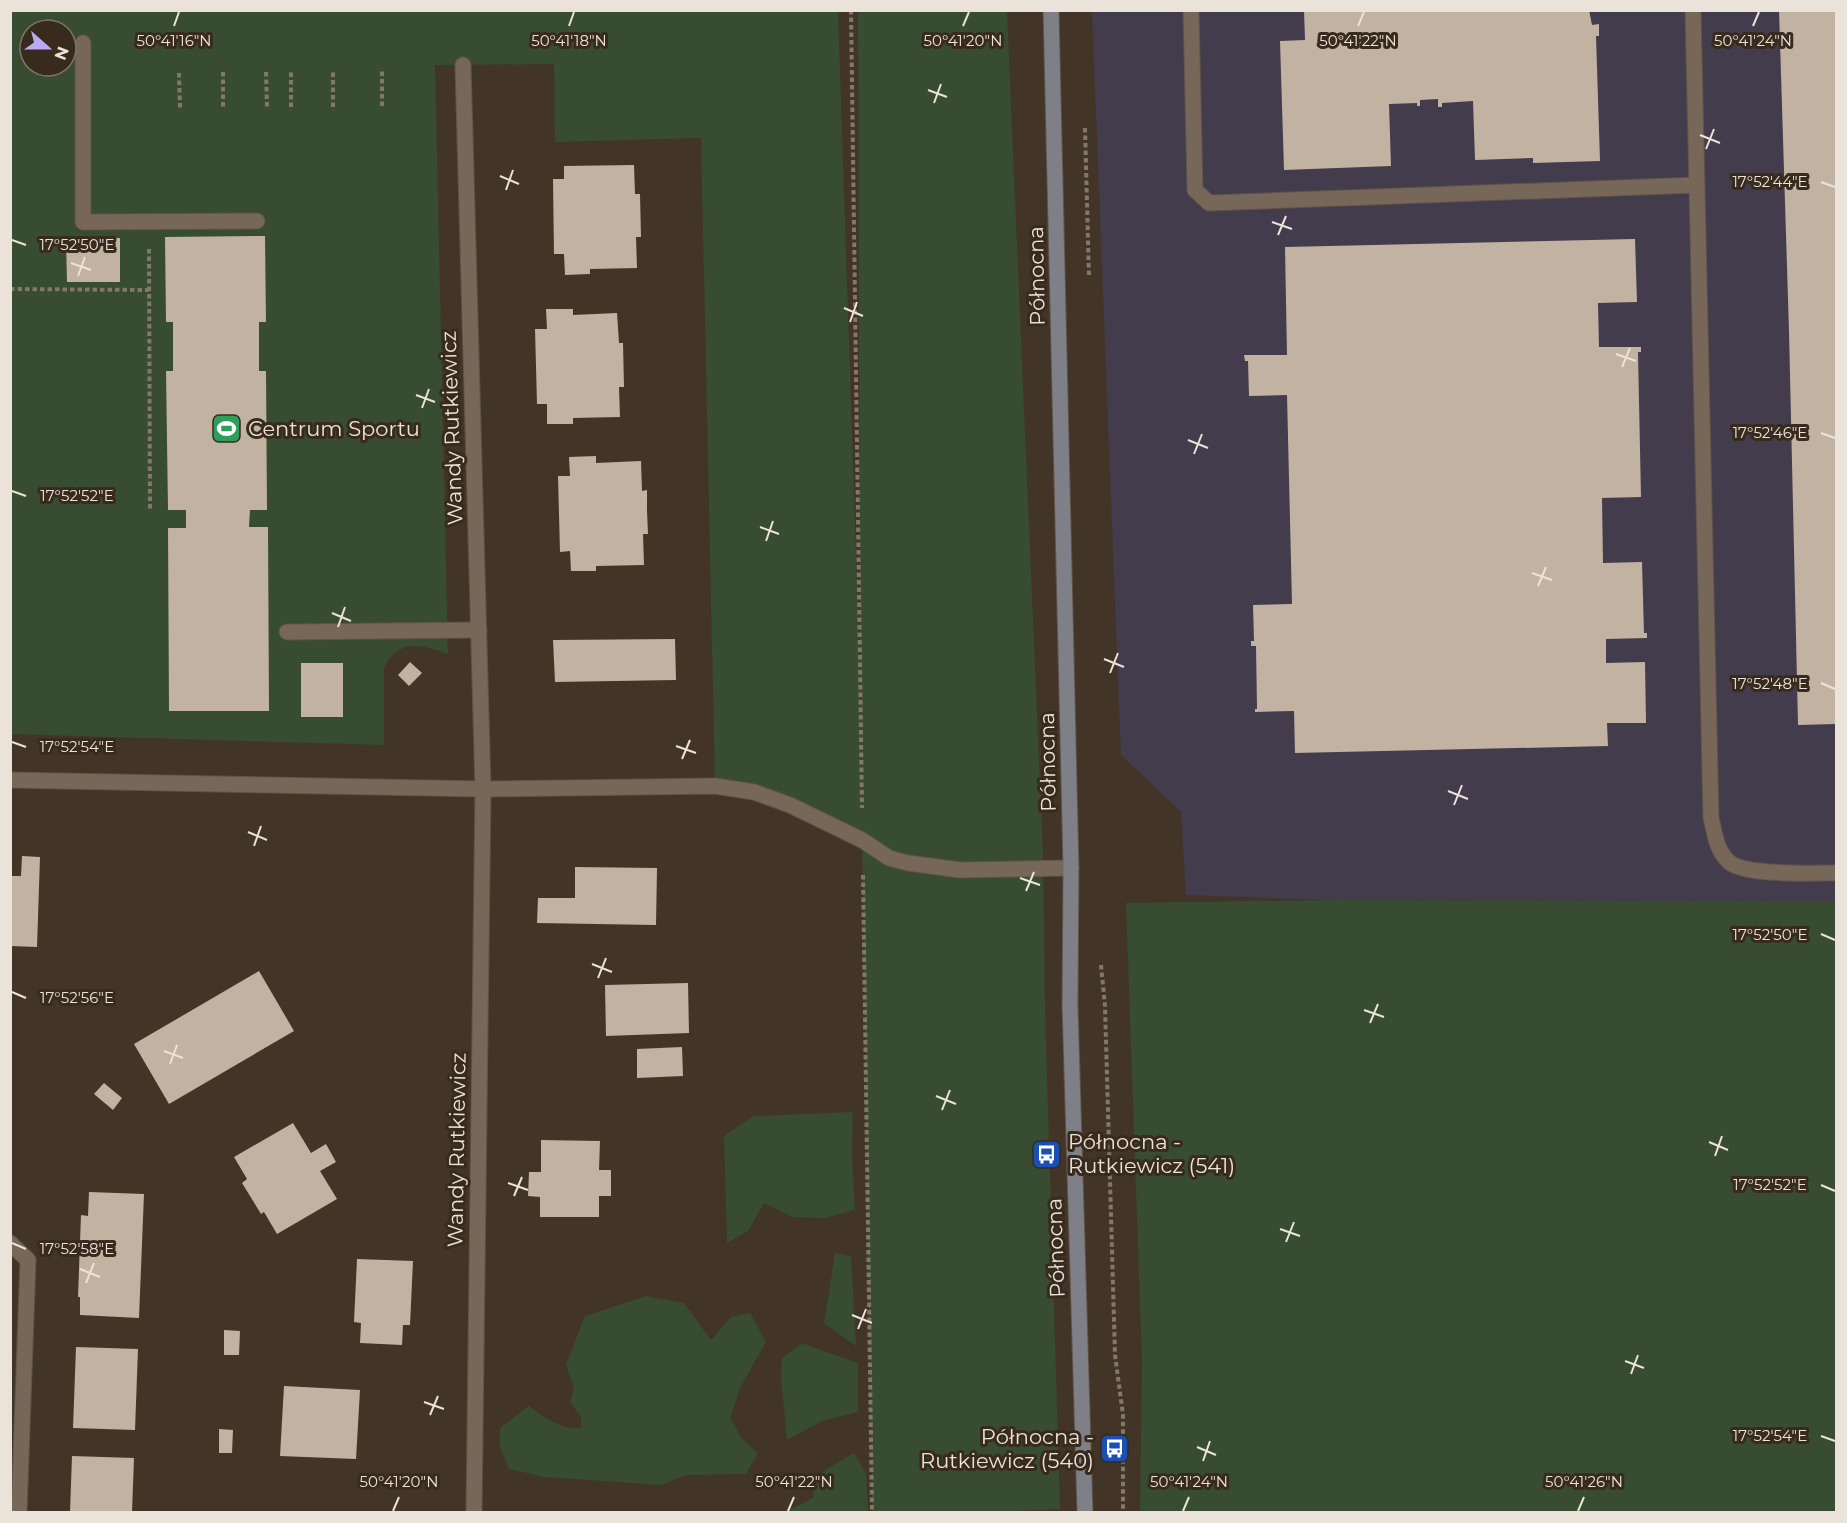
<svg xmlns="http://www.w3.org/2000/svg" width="1847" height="1523" font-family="Montserrat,sans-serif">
<rect width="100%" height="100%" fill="#423528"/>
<path fill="#423c4d" d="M 1092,11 L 1836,11 L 1836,901 L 1330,900 L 1186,895 L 1181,812 L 1121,755 Z"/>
<g fill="#374c30" fill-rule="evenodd">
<path d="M 10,11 L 838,11 L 860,674 L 858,11 L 1007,11 L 1043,854 L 1045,1009 L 1060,1509 L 994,1512 L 872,1512 L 862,840 L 821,819 L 715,786 L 701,138 L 555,142 L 554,64 L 435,65 L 448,654 C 423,645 396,638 384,669 L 384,745 L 11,734 ZM 30,30 L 66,30 L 66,66 L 30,66 Z"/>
<path d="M 1330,900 L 1836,901 L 1836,1512 L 1140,1512 L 1142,1362 L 1126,903 Z"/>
<path d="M 853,1112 L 852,1157 L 855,1210 L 825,1218 L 793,1217 L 764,1203 L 748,1231 L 727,1243 L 724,1136 L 753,1116 Z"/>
<path d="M 835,1253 L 851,1256 L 856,1346 L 824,1323 Z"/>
<path d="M 646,1296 L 684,1303 L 711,1340 L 731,1317 L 750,1313 L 766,1342 L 741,1386 L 730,1418 L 742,1439 L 758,1453 L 746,1474 L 686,1475 L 661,1485 L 545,1477 L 509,1469 L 500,1446 L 500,1428 L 529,1406 C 545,1418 561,1430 581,1428 L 581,1417 L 570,1402 L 574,1388 L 566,1364 L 585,1316 Z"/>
<path d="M 802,1343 L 858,1363 L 858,1412 L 822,1421 L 787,1440 L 781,1379 L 782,1358 Z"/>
<path d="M 854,1453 L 866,1474 L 868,1512 L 785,1512 L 813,1498 L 816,1476 Z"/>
</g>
<g fill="#c2b2a2">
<path d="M 1304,10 L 1589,10 L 1592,25 L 1599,24 L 1599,36 L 1596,36 L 1600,161 L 1533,163 L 1533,158 L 1475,160 L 1473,101 L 1442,103 L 1442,107 L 1438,107 L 1438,99 L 1420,100 L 1420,106 L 1417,106 L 1417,103 L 1389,104 L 1391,166 L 1284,170 L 1280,41 L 1305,40 Z"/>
<path d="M 1779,10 L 1836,10 L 1836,724 L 1798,725 L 1789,331 Z"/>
<path d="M 634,165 L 635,194 L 640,194 L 641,237 L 636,237 L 637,268 L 590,269 L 590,274 L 565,275 L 564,254 L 554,254 L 553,179 L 564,179 L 564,166 Z"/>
<path d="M 265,236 L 266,322 L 259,322 L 259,371 L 266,371 L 267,510 L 250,510 L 249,527 L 268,527 L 269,711 L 169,711 L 168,528 L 186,528 L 186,510 L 168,510 L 166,371 L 173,371 L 173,322 L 166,322 L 165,237 Z"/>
<path d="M 120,238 L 120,282 L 67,282 L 66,239 Z"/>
<path d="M 1635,239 L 1637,302 L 1598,303 L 1599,347 L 1641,347 L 1641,352 L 1638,352 L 1641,497 L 1602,498 L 1603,563 L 1642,562 L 1644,633 L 1647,633 L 1647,638 L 1606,639 L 1606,663 L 1645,662 L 1646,723 L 1607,723 L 1608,746 L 1295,753 L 1294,711 L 1255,712 L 1255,709 L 1257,709 L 1256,646 L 1251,646 L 1251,641 L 1254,641 L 1253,605 L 1292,604 L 1287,395 L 1249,396 L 1248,361 L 1245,361 L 1244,355 L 1287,355 L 1285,247 Z"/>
<path d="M 546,309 L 573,309 L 573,315 L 617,313 L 619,343 L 623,343 L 624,387 L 619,387 L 620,417 L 573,418 L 573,424 L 547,424 L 547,404 L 537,404 L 535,329 L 547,329 Z"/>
<path d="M 596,456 L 596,463 L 641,461 L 642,491 L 647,490 L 647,511 L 648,534 L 643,534 L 644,565 L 596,566 L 596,571 L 571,571 L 570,551 L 560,552 L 558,476 L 570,476 L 569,457 Z"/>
<path d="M 675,639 L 676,680 L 555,682 L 553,640 Z"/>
<path d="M 410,662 L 422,673 L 409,686 L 398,675 Z"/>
<rect x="301" y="663" width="42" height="54"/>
<path d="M 22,856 L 40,857 L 37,947 L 10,946 L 10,876 L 21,876 Z"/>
<path d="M 575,867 L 657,868 L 656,925 L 537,923 L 538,898 L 575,898 Z"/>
<path d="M 259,971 L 294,1031 L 169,1104 L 134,1044 Z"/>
<path d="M 688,983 L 689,1033 L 606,1036 L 605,985 Z"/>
<path d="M 682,1047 L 683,1076 L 637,1078 L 637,1049 Z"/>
<path d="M 104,1083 L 122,1098 L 113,1110 L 94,1094 Z"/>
<path d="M 293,1123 L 311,1153 L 326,1144 L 336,1162 L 320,1171 L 337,1199 L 277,1234 L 264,1212 L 261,1214 L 242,1183 L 247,1179 L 234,1157 Z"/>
<path d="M 541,1140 L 600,1141 L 599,1170 L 611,1170 L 611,1196 L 599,1196 L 599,1217 L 540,1217 L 540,1197 L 528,1196 L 529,1172 L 541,1172 Z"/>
<path d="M 89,1192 L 144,1194 L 139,1318 L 80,1315 L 80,1297 L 78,1297 L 81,1215 L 88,1216 Z"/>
<path d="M 357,1259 L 413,1261 L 410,1325 L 403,1325 L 402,1345 L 360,1343 L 361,1323 L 354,1322 Z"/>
<path d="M 224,1330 L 240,1331 L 239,1355 L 224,1355 Z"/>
<path d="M 76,1347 L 138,1349 L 135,1430 L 73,1428 Z"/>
<path d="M 284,1386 L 360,1390 L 356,1459 L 280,1456 Z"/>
<path d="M 219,1429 L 233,1430 L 232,1453 L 219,1453 Z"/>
<path d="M 72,1456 L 134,1458 L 132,1512 L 70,1512 Z"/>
</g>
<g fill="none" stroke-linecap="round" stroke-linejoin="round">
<defs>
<g id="lane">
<path d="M 1191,10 L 1195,190 L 1209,203 L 1697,185"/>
<path d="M 1693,10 L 1711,818 C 1715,834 1716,850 1729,862 C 1745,876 1814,873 1836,873"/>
<path d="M 83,43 L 83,222 L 257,221"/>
<path d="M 287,632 L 479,630"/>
</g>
<g id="street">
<path d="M 463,65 L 483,789 L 715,786 L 754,792 L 790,805 L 862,840 L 889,858 L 908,863 L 960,870 L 1071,868"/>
<path d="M 10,780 L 483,789 L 474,1512"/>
<path d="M 10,1243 L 28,1260 L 19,1512"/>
</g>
<path id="secondary" d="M 1051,10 L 1071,868 L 1070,1005 L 1085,1512"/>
</defs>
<use href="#lane" stroke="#5f5349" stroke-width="17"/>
<use href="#street" stroke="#5f5349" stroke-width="17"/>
<use href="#secondary" stroke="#5f5349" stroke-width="17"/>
<g stroke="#83776c" stroke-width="4" stroke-dasharray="4.5 3" stroke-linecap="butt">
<path d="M 851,10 L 862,808"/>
<path d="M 223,72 L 223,108"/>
<path d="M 266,72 L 267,108"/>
<path d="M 179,73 L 180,108"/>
<path d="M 382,106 L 382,71"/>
<path d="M 291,107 L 291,71"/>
<path d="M 333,107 L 333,71"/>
<path d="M 1085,128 L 1089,277"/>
<path d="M 149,249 L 150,509"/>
<path d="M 10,289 L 149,290"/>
<path d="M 863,875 L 872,1512"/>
<path d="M 1101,965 L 1105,1006 L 1115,1355 L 1123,1415 L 1123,1512"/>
</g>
<use href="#lane" stroke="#766759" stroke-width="15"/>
<use href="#street" stroke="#766759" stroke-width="15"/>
<use href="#secondary" stroke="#7e7f87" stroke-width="15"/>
</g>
<path fill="none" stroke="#ebe2da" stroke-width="2" d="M 174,26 L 179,12M 569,26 L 574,12M 963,26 L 969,12M 1358,26 L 1364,12M 1753,26 L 1759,12M 928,90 L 947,97M 934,103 L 941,84M 1700,135 L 1720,143M 1706,149 L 1714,129M 500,176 L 519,184M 1821,182 L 1835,187M 506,190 L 513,170M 1272,222 L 1292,229M 1278,235 L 1286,216M 12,240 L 26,245M 71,263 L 91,270M 78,276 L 85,257M 844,308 L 863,316M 850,322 L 857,302M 1616,354 L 1636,361M 1622,367 L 1630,348M 416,395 L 435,402M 422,408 L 429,389M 1821,433 L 1835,438M 1188,440 L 1208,448M 1194,454 L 1202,434M 12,491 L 26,496M 760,527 L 779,534M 766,541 L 773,521M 1532,573 L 1552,580M 1538,586 L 1546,567M 332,613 L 351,621M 338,627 L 345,607M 1104,659 L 1124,667M 1110,673 L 1118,653M 1821,683 L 1835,689M 12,742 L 26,747M 676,746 L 696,753M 682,759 L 690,740M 1448,791 L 1468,799M 1454,805 L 1462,785M 248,832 L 267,840M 254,846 L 261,826M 1020,878 L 1040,885M 1026,891 L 1034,872M 1821,934 L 1835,940M 592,964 L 612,972M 598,978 L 606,958M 12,992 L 26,998M 1364,1010 L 1384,1017M 1370,1023 L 1378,1004M 164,1051 L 183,1058M 170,1064 L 177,1045M 936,1096 L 956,1104M 942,1110 L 950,1090M 1709,1142 L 1728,1150M 1715,1156 L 1722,1136M 508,1183 L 528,1190M 1821,1185 L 1835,1191M 514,1196 L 522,1177M 1280,1229 L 1300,1236M 1286,1242 L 1294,1222M 12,1243 L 26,1249M 80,1269 L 100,1277M 86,1283 L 94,1263M 852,1315 L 872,1323M 858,1329 L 866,1309M 1625,1361 L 1644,1368M 1631,1374 L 1638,1355M 424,1402 L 444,1409M 430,1415 L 438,1396M 1821,1436 L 1835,1441M 1197,1447 L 1216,1455M 1203,1461 L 1210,1441M 393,1511 L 399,1497M 788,1511 L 794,1497M 1183,1511 L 1189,1497M 1578,1511 L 1584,1497"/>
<defs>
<symbol id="stadium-square" viewBox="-11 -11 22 22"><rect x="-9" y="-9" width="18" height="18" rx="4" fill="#2e9e5b" stroke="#382b1e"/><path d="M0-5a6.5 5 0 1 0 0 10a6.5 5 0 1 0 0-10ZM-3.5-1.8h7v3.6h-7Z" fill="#fff"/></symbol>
<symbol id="bus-square" viewBox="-11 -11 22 22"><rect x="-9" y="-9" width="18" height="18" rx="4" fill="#1a4fb4" stroke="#382b1e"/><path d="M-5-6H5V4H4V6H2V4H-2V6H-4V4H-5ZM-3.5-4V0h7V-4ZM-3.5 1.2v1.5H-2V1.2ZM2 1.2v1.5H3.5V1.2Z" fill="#fff"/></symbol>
</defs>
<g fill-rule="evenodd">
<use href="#stadium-square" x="210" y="412" width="33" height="33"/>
<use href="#bus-square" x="1030" y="1138" width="33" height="33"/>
<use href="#bus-square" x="1098" y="1432" width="33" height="33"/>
</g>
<g text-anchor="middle" stroke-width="6" stroke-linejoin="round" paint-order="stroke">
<g font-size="21" fill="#ebe2da" stroke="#382b1e">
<text transform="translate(1037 276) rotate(-91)" y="7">Północna</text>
<text transform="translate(452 428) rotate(-92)" y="7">Wandy Rutkiewicz</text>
<text transform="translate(1048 762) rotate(-91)" y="7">Północna</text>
<text transform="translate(457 1150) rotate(-89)" y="7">Wandy Rutkiewicz</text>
<text transform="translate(1056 1248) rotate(-92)" y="7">Północna</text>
</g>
<g font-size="21" fill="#ebe2da" stroke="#382b1e" text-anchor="start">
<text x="248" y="436">Centrum Sportu</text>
<text x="1068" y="1149">Północna -<tspan x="1068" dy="24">Rutkiewicz (541)</tspan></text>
<text x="1094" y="1444" text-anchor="end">Północna -<tspan x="1094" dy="24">Rutkiewicz (540)</tspan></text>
</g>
</g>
<g font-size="15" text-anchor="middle" fill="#ebe2da" stroke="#382b1e" stroke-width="6" stroke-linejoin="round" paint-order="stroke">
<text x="174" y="46">50°41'16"N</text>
<text x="569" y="46">50°41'18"N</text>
<text x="963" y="46">50°41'20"N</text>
<text x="1358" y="46">50°41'22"N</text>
<text x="1753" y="46">50°41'24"N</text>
<text x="1770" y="187">17°52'44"E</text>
<text x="77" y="250">17°52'50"E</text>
<text x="1770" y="438">17°52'46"E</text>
<text x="77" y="501">17°52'52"E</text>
<text x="1770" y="689">17°52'48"E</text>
<text x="77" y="752">17°52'54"E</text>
<text x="1770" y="940">17°52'50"E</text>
<text x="77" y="1003">17°52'56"E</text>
<text x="1770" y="1190">17°52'52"E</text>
<text x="77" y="1254">17°52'58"E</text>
<text x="1770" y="1441">17°52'54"E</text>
<text x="399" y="1487">50°41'20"N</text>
<text x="794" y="1487">50°41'22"N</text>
<text x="1189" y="1487">50°41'24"N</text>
<text x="1584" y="1487">50°41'26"N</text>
</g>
<rect width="1847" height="1523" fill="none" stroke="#ebe2da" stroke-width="24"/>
<g transform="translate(48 48) rotate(111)"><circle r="28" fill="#382b1e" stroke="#807469" stroke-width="1.5"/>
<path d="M0-4.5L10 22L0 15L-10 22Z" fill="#bca9f5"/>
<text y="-9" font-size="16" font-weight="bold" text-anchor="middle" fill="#ebe2da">N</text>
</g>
</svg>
